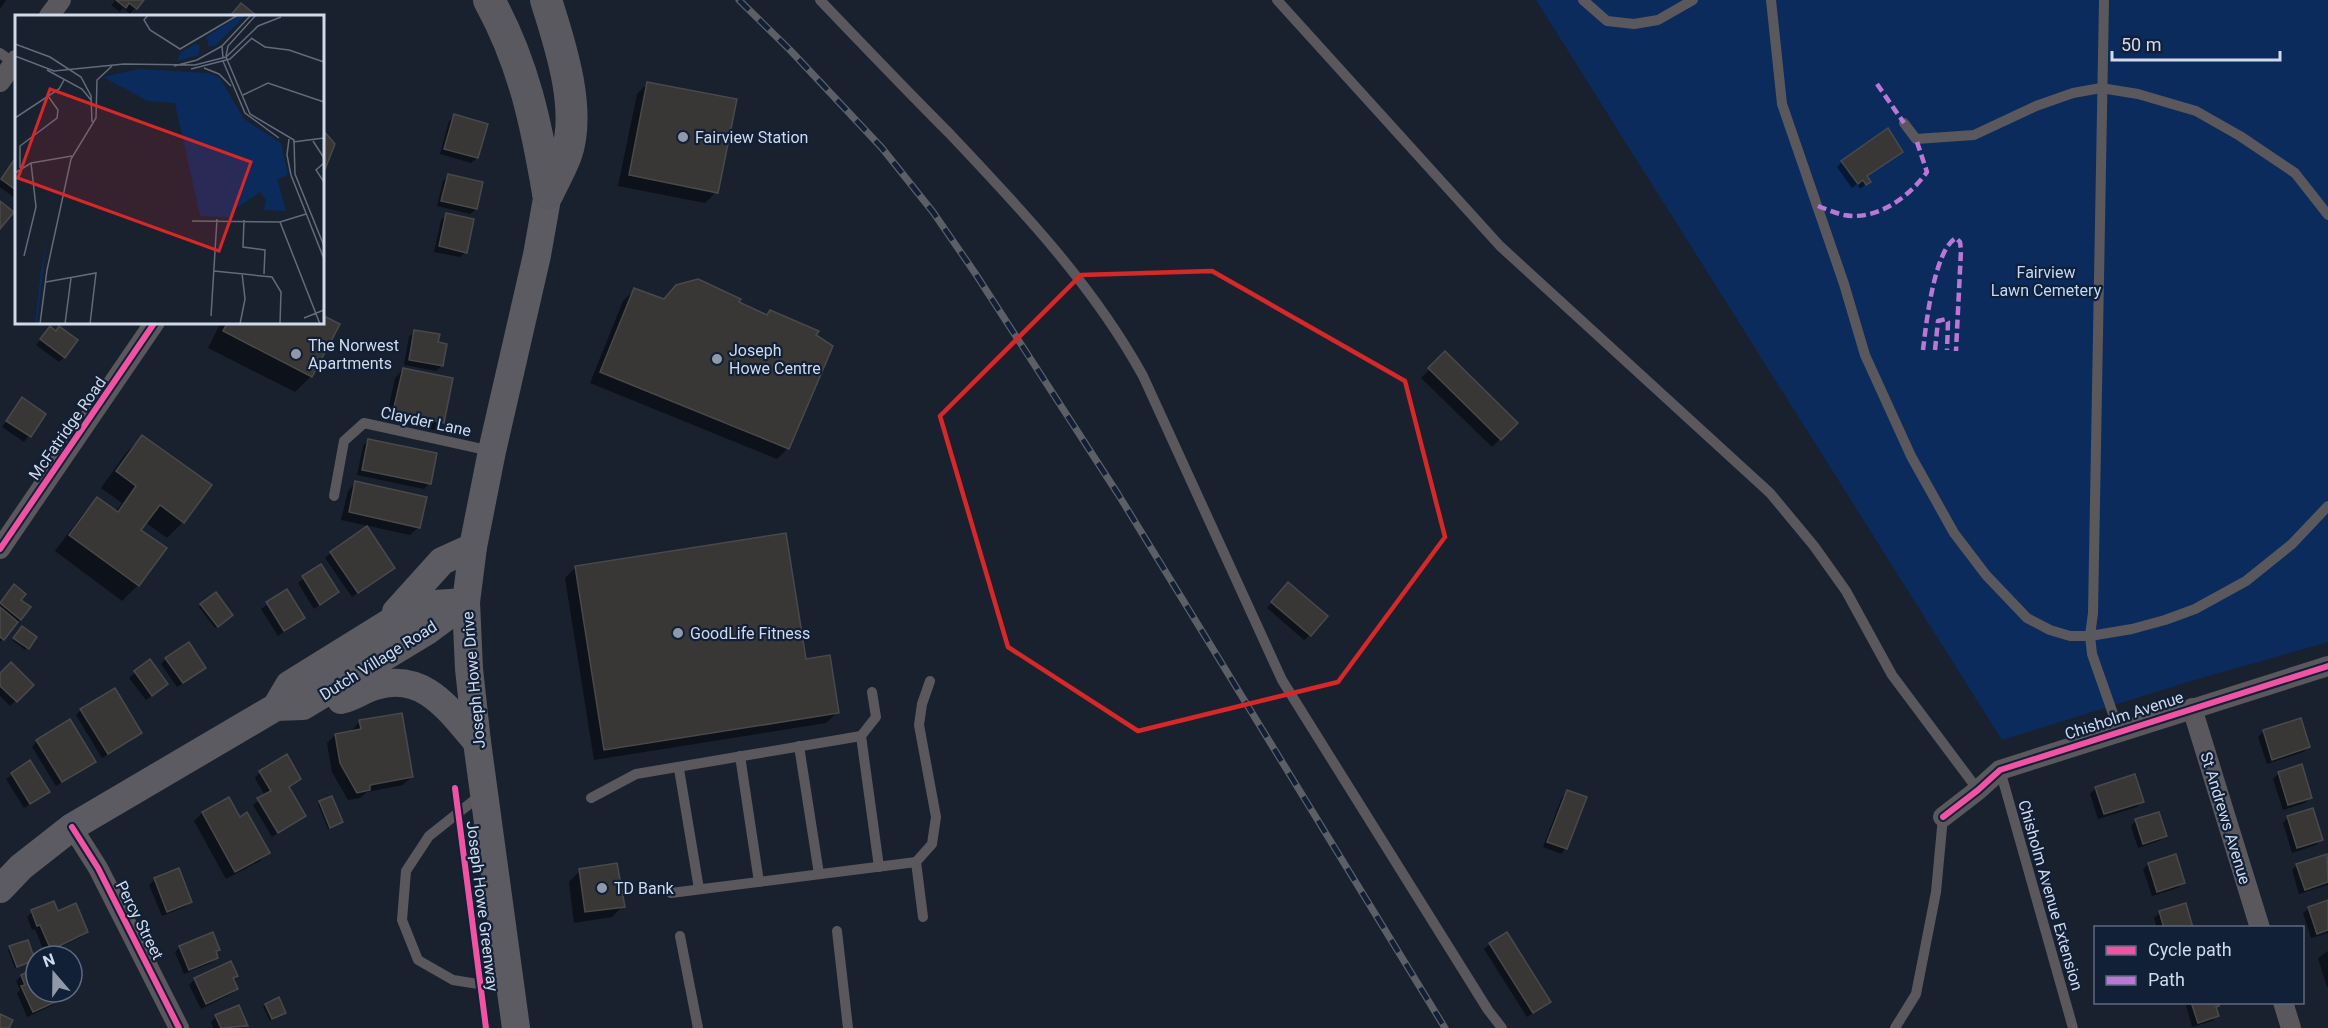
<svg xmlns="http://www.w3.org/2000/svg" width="2328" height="1028" font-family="Roboto,sans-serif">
<rect width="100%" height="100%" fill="#19212f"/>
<path fill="#0b2b5d" d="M 1536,0 L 2328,0 L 2328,642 L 2191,681 L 2002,740 Z"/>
<g fill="#0007">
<path d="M 0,0 L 6,0 L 0,9 Z"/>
<path d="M 113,0 L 142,0 L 130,14 L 123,8 L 120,12 L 111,5 L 115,1 Z"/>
<path d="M 648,83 L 716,192 L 705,203 L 618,186 L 637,94 Z"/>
<path d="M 455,116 L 477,158 L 471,163 L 440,154 L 449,121 Z"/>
<path d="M 1901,151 L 1866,177 L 1869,182 L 1860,189 L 1857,184 L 1852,188 L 1837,167 L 1842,162 Z"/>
<path d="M 16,159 L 16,199 L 0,187 L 0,181 Z"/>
<path d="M 449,176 L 476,209 L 470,214 L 437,206 L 443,181 Z"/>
<path d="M 447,215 L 466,252 L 460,257 L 434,252 L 441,220 Z"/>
<path d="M 634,290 L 663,300 L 737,303 L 766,316 L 770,311 L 788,448 L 777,459 L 590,383 L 623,301 Z"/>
<path d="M 221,322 L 322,322 L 338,324 L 311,376 L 295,392 L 208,348 Z"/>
<path d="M 415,331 L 436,344 L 441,366 L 436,371 L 404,365 L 409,337 Z"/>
<path d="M 45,334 L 64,357 L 59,362 L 36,345 Z"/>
<path d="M 1445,353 L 1516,423 L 1492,447 L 1421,378 Z"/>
<path d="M 403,369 L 443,422 L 434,430 L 386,420 L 395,378 Z"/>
<path d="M 22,399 L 44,414 L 24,442 L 2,427 Z"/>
<path d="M 142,437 L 183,522 L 167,538 L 145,522 L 139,530 L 138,585 L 122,601 L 55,551 L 82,515 L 97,499 L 115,512 L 122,503 L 101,488 L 126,453 Z"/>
<path d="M 368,440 L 429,483 L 424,489 L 357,475 L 363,446 Z"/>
<path d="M 356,482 L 419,527 L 410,535 L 341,520 L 348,491 Z"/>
<path d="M 331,553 L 393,568 L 352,597 L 325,558 Z"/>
<path d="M 320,566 L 337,592 L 314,609 L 298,583 Z"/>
<path d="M 576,567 L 805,660 L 838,712 L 826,723 L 594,760 L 565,578 Z"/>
<path d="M 14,586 L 19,600 L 20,619 L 0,642 L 0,603 Z"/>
<path d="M 1282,589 L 1310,635 L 1304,640 L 1267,608 Z"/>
<path d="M 287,591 L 303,618 L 278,636 L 261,609 Z"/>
<path d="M 201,605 L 229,617 L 215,628 L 199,607 Z"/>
<path d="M 20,630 L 35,638 L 25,650 L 12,640 Z"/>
<path d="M 166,659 L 199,673 L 177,687 L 161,664 Z"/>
<path d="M 150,661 L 161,689 L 146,700 L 129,678 Z"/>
<path d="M 0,675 L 32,685 L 10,706 L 0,696 Z"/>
<path d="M 81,710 L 141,733 L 102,758 L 76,715 Z"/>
<path d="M 360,721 L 412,777 L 403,785 L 367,792 L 360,798 L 348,800 L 332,772 L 327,743 L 335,735 L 352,732 L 352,730 Z"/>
<path d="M 2263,732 L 2309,747 L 2303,752 L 2267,764 L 2258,737 Z"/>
<path d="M 37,741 L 94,761 L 56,786 L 32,747 Z"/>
<path d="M 30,762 L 48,792 L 24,808 L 6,779 Z"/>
<path d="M 260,772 L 299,779 L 288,788 L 305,816 L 272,837 L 253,805 L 265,796 L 255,778 Z"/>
<path d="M 2279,773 L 2310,798 L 2305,803 L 2283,810 L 2273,779 Z"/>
<path d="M 2096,788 L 2142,801 L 2137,807 L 2098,819 L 2090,794 Z"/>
<path d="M 1568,792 L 1566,848 L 1561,854 L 1543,847 L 1562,797 Z"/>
<path d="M 320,802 L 342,822 L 339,824 L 328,829 L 318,804 Z"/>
<path d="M 202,813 L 239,819 L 268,853 L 260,861 L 226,879 L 194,821 Z"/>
<path d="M 2288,817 L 2321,840 L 2316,845 L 2292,853 L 2283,823 Z"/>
<path d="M 2136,820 L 2165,836 L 2159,841 L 2138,848 L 2131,826 Z"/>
<path d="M 2326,856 L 2328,864 L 2328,885 L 2299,894 L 2292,870 L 2297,865 Z"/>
<path d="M 2149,864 L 2183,883 L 2178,888 L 2152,896 L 2143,869 Z"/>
<path d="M 580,871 L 623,906 L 612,917 L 574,923 L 569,882 Z"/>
<path d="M 155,879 L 191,901 L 185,907 L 162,916 L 149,885 Z"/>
<path d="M 2328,902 L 2328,933 L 2311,938 L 2303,913 L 2309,908 Z"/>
<path d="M 32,912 L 57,913 L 86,932 L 81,937 L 45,954 L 35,929 L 32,930 L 27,917 Z"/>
<path d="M 2160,913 L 2192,928 L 2157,928 L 2154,918 Z"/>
<path d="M 1490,944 L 1549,1002 L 1543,1007 L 1527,1017 L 1484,949 Z"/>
<path d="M 180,947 L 219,949 L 215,953 L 217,958 L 211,963 L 184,974 L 175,952 Z"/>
<path d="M 10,948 L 33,960 L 15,968 L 8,950 Z"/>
<path d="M 2328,951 L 2328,987 L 2327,987 L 2318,958 Z"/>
<path d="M 36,970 L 36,992 L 55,992 L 58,1000 L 53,1005 L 27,1017 L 17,993 L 20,990 L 16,981 L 21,976 Z"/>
<path d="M 236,975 L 232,980 L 236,989 L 231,994 L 201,1009 L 189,985 L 195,979 Z"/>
<path d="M 2185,1002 L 2216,1002 L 2214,1008 L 2217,1016 L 2212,1021 L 2192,1027 Z"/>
<path d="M 266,1005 L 284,1013 L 270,1021 L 263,1007 Z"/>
<path d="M 216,1017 L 247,1026 L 245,1028 L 213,1028 L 211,1022 Z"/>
</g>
<g fill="#383736" stroke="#4a494a" stroke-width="1.5">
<path d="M 116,0 L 144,0 L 137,9 L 129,3 L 126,8 Z"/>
<path d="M 241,3 L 257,16 L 230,16 Z"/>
<path d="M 647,82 L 737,99 L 718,193 L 629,175 Z"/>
<path d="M 454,114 L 488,124 L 478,158 L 444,149 Z"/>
<path d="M 1888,128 L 1903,152 L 1867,176 L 1871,182 L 1866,185 L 1863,180 L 1858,184 L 1841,161 Z"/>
<path d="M 322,129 L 335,144 L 322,177 Z"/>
<path d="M 16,157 L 16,190 L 1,179 Z"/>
<path d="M 448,174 L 483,182 L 477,209 L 441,201 Z"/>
<path d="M 0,201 L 14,212 L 0,229 Z"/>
<path d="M 446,213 L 474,219 L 467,253 L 439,246 Z"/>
<path d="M 698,279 L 741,299 L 739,302 L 767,315 L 770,310 L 819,331 L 816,335 L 833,346 L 789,449 L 600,372 L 634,288 L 664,299 L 676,285 Z"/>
<path d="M 322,315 L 340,324 L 312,377 L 223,331 L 228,322 L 322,322 Z"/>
<path d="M 50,326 L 56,331 L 59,326 L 78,340 L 65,358 L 40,339 Z"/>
<path d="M 414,330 L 440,334 L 438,342 L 447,344 L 443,366 L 409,360 Z"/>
<path d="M 1445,351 L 1518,423 L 1501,440 L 1428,368 Z"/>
<path d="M 403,368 L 453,378 L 444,423 L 393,412 Z"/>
<path d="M 22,397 L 46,414 L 31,437 L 6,421 Z"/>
<path d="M 142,435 L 212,485 L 184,523 L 160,505 L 141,530 L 167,548 L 139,586 L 69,535 L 97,497 L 118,512 L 136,486 L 116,471 Z"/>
<path d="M 368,439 L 437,453 L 431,484 L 362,470 Z"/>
<path d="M 355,481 L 427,497 L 420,528 L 349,512 Z"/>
<path d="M 367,526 L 395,568 L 358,593 L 330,552 Z"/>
<path d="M 786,533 L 806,659 L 830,655 L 839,713 L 604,750 L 575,566 Z"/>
<path d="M 321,564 L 339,592 L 320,605 L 302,576 Z"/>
<path d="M 1288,582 L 1328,616 L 1311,636 L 1271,602 Z"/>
<path d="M 14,584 L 26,594 L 21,600 L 31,607 L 21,620 L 0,603 Z"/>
<path d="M 287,589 L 305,618 L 284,631 L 266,602 Z"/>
<path d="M 216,592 L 233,615 L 218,627 L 200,604 Z"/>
<path d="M 0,607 L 18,622 L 4,640 L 0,637 Z"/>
<path d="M 22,626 L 37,637 L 29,649 L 13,638 Z"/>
<path d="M 189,642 L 206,668 L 183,683 L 165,658 Z"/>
<path d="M 150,659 L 168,684 L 152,696 L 134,671 Z"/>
<path d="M 11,662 L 34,685 L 17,702 L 0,686 L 0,673 Z"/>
<path d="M 115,688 L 142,733 L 108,754 L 80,709 Z"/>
<path d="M 402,713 L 413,777 L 370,785 L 370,790 L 357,793 L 340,763 L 335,734 L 361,729 L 359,720 Z"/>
<path d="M 2301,718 L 2310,747 L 2272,760 L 2263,730 Z"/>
<path d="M 70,719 L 96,762 L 62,782 L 36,740 Z"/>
<path d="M 287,754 L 301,779 L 289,787 L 306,816 L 278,833 L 257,798 L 271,791 L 259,771 Z"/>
<path d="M 30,760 L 50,792 L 30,804 L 11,773 Z"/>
<path d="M 2302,764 L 2312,798 L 2288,805 L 2278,772 Z"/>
<path d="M 2135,774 L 2144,802 L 2104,814 L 2095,787 Z"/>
<path d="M 1567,790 L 1587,797 L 1567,849 L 1547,842 Z"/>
<path d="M 332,796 L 343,822 L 330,828 L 319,801 Z"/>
<path d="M 229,797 L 240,817 L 247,812 L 270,853 L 235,872 L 202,812 Z"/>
<path d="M 2313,808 L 2323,840 L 2297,848 L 2287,816 Z"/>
<path d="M 2159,812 L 2167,836 L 2143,844 L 2135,819 Z"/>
<path d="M 2176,854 L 2185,883 L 2157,892 L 2148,863 Z"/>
<path d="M 2327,854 L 2328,882 L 2305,890 L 2296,864 Z"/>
<path d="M 617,863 L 625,907 L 585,912 L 579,869 Z"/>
<path d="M 179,868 L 192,902 L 167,912 L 154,878 Z"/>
<path d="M 2328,900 L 2328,930 L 2317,934 L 2308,907 Z"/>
<path d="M 54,901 L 58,911 L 76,903 L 88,932 L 51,950 L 40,925 L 37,926 L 31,910 Z"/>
<path d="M 2186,903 L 2193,928 L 2164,928 L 2159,911 Z"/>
<path d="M 213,932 L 220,950 L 216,951 L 218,958 L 189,970 L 179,946 Z"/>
<path d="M 1507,932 L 1551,1002 L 1533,1013 L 1489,943 Z"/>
<path d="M 28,940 L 35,960 L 17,967 L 9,946 Z"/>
<path d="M 231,961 L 238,976 L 233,978 L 238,989 L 206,1004 L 194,978 Z"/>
<path d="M 36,968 L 36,992 L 56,992 L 60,1000 L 33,1012 L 21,986 L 25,985 L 21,975 Z"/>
<path d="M 279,997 L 286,1013 L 272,1019 L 265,1004 Z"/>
<path d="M 2191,1002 L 2218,1002 L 2219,1006 L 2216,1007 L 2219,1016 L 2198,1023 Z"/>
<path d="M 239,1005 L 248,1026 L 221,1028 L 215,1015 Z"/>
<path d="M 0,1014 L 13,1020 L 9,1028 L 0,1028 Z"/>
</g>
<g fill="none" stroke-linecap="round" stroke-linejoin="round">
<g stroke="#5a585d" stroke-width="10">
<path d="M 820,0 C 863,45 906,90 950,134 C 1021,209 1093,285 1143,376 L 1282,680 L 1488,1010 L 1502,1028"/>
<path d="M 1277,0 L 1500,246 L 1770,493 L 1814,546 L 1846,591 L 1892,675 L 1978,790"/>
<path d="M 1583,0 L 1607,21 L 1634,24 L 1658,20 L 1693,0"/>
<path d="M 1771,0 L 1782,104 L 1844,284 L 1865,355 L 1911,456 L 1954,533 L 1986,575 L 2027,618 L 2050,630 L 2070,636 L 2090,636 L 2132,629 L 2165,620 L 2195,609 L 2246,581 L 2292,544 L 2328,506"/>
<path d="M 2104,0 L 2093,613 L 2090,636 L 2092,654 L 2119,731"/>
<path d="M 0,53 L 14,63"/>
<path d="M 1904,123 L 1916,139 L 1974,135 L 2036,106 L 2073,93 L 2101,88 L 2138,94 L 2196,111 L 2240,136 L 2295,173 L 2328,215"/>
<path d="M 334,496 L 344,441 L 364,423 L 491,451"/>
<path d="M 872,692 L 876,717 L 861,736 L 879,867"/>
<path d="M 799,746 L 819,874"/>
<path d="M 740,756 L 759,882"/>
<path d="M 679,769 L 699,889"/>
<path d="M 2000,770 L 2073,1028"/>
<path d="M 482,794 L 429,836 L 406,871 L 402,920 L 418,960 L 453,980 L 510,989"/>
<path d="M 591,798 L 636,774 L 861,736"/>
<path d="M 916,862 L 932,844 L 936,817 L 919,725 L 922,704 L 930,681"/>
<path d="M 671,893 L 916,862 L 923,917"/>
<path d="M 837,931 L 848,1028"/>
<path d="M 680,936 L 698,1028"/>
<path d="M 1895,1028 L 1916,994 L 1936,892 L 1943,817"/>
</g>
<g stroke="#5a585d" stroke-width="20">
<path d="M 49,16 L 61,0"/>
<path d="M 0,82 L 16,60"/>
<path d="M 0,549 L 155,322"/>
<path d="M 2192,708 L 2260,928"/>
<path d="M 1943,817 L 1978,790 L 2000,770 L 2328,666"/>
<path d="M 72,827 L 98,868 L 179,1028"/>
<path d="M 2283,1002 L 2291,1028"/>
</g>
<g stroke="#5c5b61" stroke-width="28">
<path d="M 396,612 L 442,561 L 473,547"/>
<path d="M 341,700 C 353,698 364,689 375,686 C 424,671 449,710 477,742"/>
<path d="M 276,707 L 289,685 L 418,605 L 466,602"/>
<path d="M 0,889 L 21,867 L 72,827 L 276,707 L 303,706 L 427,631 L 466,602"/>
<path d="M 516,1028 L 477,742 L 469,669 L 466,602 L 473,547 L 492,451 L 537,255 L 548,193"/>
</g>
<g stroke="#5a5960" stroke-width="32">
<path d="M 489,0 C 524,64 536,123 548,193"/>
<path d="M 546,0 C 560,44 582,110 566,155 C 561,168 554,181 548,193"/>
</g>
<defs>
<path id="rail" d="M 739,0 L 790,50 L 882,148 L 933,212 L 975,273 L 1118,494 L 1445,1028"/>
</defs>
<use href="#rail" stroke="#5d5f66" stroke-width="7"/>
<use href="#rail" stroke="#111f37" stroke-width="4.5" stroke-dasharray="14" stroke-linecap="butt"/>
<g stroke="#ba77d6" stroke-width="4.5" stroke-dasharray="9 4.5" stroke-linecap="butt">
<path d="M 1877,84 L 1904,123"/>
<path d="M 1818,206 C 1826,209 1835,213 1844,215 C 1877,221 1909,197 1927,172 L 1916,139"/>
<path d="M 1923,350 C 1926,325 1934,250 1956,238 L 1960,242 L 1961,250 L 1956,351"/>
<path d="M 1935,350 L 1938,321 L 1946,319 L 1948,322 L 1947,350"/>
</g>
<defs>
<g id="cycleway">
<path d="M 0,549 L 155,322"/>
<path d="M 455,788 L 486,1028"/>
<path d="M 1943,817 L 1978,790 L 2000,770 L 2328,666"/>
<path d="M 72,827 L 98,868 L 179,1028"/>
</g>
</defs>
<use href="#cycleway" stroke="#111f37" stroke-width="10"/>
<use href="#cycleway" stroke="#f153a3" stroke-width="6"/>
</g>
<path fill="none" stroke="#d62828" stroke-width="4.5" stroke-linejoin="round" d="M 1212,271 L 1405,381 L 1445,537 L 1338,682 L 1138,731 L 1008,647 L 940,416 L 1081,275 Z"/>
<g fill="#9099a9" stroke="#111f37" stroke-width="2">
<circle cx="683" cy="137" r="6"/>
<circle cx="296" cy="354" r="6"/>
<circle cx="717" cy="359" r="6"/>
<circle cx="678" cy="633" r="6"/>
<circle cx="602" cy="888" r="6"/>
</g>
<g text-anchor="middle" stroke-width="4.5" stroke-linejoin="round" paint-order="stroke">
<g font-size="16" fill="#d0daeb" stroke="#111f37" text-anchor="start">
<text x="695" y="143">Fairview Station</text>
<text x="308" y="351">The Norwest<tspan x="308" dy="18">Apartments</tspan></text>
<text x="729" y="356">Joseph<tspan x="729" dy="18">Howe Centre</tspan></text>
<text x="690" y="639">GoodLife Fitness</text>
<text x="614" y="894">TD Bank</text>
</g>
<g font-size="16" fill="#bfd8fe" stroke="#111f37">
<text x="2046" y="278">Fairview<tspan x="2046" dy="18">Lawn Cemetery</tspan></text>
</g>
<g font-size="16" fill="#d0daeb" stroke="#111f37">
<text transform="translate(426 421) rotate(12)" y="6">Clayder Lane</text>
<text transform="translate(67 428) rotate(-55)" y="6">McFatridge Road</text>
<text transform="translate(378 660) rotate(-32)" y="6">Dutch Village Road</text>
<text transform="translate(473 680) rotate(-95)" y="6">Joseph Howe Drive</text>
<text transform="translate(2124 715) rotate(-18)" y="6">Chisholm Avenue</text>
<text transform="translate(2226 818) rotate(73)" y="6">St Andrews Avenue</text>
<text transform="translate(2051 895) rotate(74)" y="6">Chisholm Avenue Extension</text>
<text transform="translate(483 906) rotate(83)" y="6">Joseph Howe Greenway</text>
<text transform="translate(140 920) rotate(63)" y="6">Percy Street</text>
</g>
</g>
<g transform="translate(15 15)">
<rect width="309" height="309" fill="#19212f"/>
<path d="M 225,0 L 231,0 L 201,30 L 194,32 L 191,22 ZM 180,29 L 185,30 L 184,40 L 162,46 L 166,37 ZM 124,54 L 194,58 L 205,63 L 229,104 L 266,128 L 273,160 L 262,164 L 271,196 L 249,195 L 251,185 L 245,177 L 219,195 L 219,203 L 185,201 L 160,88 L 133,86 L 88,62 ZM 32,223 L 22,309 L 20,309 L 26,256 Z" fill="#0b2b5d"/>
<path fill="none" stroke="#626b7a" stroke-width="1.5" d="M 133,0 L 129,5 L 135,15 L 165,34 L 223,0M 236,23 L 250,32 L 274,35 L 309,47M 0,29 L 35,42 L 66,62 L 76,81 L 77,107M 0,41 L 39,56 L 109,49 L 180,50 L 211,42 L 243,11 L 266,2M 211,41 L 213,31 L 241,0M 211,42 L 235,99 L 279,125 L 280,159 L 309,231M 208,43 L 207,31 L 236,0M 208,46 L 230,98 L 264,123M 159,51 L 182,45 L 207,31M 189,53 L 204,59 L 216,71M 176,54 L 215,44 L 236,24M 32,55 L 67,74 L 76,85M 228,80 L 253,68 L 309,87M 0,103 L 44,74 L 49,65M 274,124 L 272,140 L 276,160 L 309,244M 298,126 L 309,143M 278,127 L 309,123M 309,148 L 301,155 L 309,167M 5,153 L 5,131 L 42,103 L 43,95 L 33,81M 0,158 L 16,148 L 57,141M 229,205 L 228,232 L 250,235 L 249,259M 177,206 L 265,207 L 291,199M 265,207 L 305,309M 9,241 L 21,192 L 16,148M 199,256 L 257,262 L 266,277 L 265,309M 31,267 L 81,258 L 75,309M 196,301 L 202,204M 289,303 L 309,295M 25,309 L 32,255 L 56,144 L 81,103 L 82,65 L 97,51M 50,309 L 56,263M 225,309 L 230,284 L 227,258"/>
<path fill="#d62828" fill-opacity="0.15" stroke="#d62828" stroke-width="3" d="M 35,74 L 236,147 L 204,236 L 3,163 Z"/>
<rect width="309" height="309" fill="none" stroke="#d0daeb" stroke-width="3"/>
</g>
<rect x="2094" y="926" width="210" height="78" fill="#111f37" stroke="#5d6a7f" stroke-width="1.5"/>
<rect x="2106" y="946" width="30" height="9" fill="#f153a3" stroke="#5d6a7f" stroke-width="1.5"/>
<text x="2148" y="956" font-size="18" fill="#d0daeb">Cycle path</text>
<rect x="2106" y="976" width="30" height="9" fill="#ba77d6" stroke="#5d6a7f" stroke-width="1.5"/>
<text x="2148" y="986" font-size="18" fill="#d0daeb">Path</text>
<g transform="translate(54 974) rotate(340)"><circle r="28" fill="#111f37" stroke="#5d6a7f" stroke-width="1.5"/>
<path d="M0-4.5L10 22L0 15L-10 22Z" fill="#9099a9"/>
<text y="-9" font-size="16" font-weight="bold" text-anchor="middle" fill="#d0daeb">N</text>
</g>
<path d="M2112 51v9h168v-9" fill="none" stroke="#d0daeb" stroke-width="3"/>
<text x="2121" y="51" font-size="18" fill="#d0daeb" stroke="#111f37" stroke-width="4.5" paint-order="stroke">50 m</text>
</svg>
